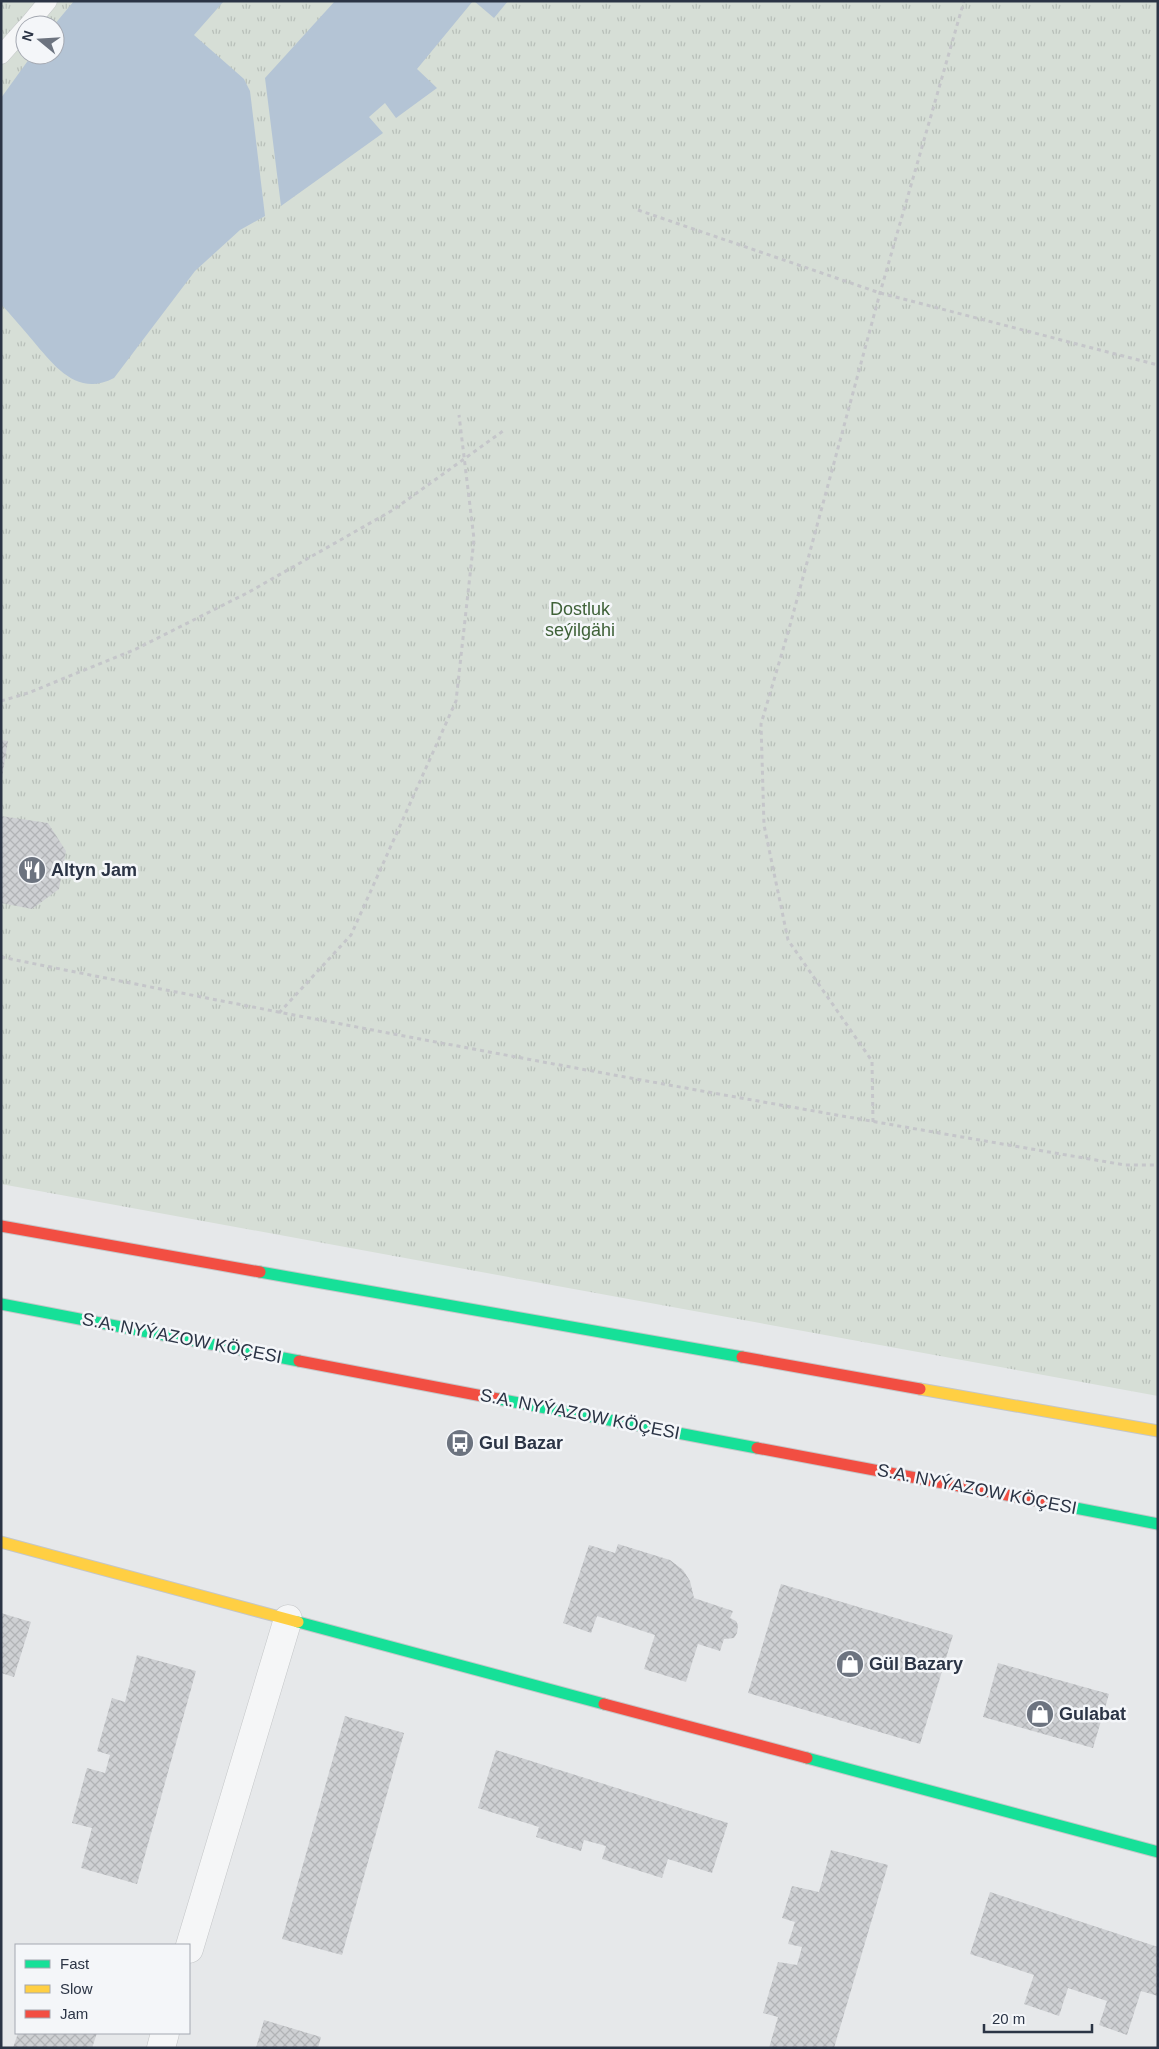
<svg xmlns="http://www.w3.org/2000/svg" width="1159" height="2049" font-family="Helvetica,sans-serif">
<defs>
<pattern id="park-tufts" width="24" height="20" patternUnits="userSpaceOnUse" patternTransform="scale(1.25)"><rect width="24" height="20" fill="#d6ded6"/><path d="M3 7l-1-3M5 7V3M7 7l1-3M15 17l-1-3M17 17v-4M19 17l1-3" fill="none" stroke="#b8bfb9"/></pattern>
<pattern id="building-cross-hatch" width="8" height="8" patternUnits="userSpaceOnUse" patternTransform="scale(1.25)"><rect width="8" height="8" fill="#ced0d3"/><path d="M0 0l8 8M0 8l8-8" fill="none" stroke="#b1b3b6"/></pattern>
</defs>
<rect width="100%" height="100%" fill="#e6e8ea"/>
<path fill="url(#park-tufts)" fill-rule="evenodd" d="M 1,1 L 1158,1 L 1158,1396 L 1,1184 ZM 25,25 L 55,25 L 55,55 L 25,55 Z"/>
<g fill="#b4c4d5">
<path d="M 74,1 L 224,1 L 194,35 L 244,79 L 250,91 L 265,216 L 240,230 L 195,271 L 114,378 C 78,397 55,367 34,342 C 23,329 12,316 1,304 L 1,98 L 32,55 L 55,55 L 54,25 Z"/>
<path d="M 335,1 L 473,1 L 417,69 L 437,88 L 396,118 L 385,103 L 369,117 L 383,133 L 281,206 L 265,78 Z"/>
<path d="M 474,1 L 508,1 L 494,18 Z"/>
</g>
<g fill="url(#building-cross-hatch)">
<path d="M 1,740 L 8,741 L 2,778 L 1,778 Z"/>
<path d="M 1,816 L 48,823 L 66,851 L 59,889 L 32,909 L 1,903 Z"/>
<path d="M 618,1544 L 670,1560 L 683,1570 L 690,1581 L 694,1598 L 733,1611 L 730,1618 L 736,1621 L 738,1625 L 737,1633 L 734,1638 L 724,1639 L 720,1651 L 698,1644 L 686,1682 L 644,1669 L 655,1635 L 597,1616 L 591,1633 L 563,1623 L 589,1545 L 615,1553 Z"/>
<path d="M 781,1584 L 953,1635 L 920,1744 L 748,1693 Z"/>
<path d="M 1,1613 L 31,1622 L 14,1677 L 1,1673 Z"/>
<path d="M 137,1655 L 196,1671 L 137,1884 L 81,1868 L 92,1828 L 72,1823 L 87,1768 L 105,1773 L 110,1755 L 97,1751 L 112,1698 L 125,1702 Z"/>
<path d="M 998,1663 L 1109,1694 L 1093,1748 L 983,1717 Z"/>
<path d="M 345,1716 L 404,1733 L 342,1955 L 282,1939 Z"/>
<path d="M 496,1750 L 728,1823 L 712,1873 L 668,1859 L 662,1878 L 602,1859 L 606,1846 L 584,1840 L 581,1851 L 536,1837 L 539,1827 L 478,1808 Z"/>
<path d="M 831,1850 L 888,1865 L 834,2048 L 769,2048 L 778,2017 L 763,2013 L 778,1962 L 797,1965 L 802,1947 L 788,1944 L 795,1922 L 782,1918 L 792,1886 L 819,1892 Z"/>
<path d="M 990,1892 L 1158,1947 L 1158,1996 L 1141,1991 L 1127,2035 L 1099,2025 L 1107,2001 L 1068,1988 L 1059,2016 L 1024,2004 L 1034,1975 L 970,1954 Z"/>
<path d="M 264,2020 L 321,2037 L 318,2048 L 256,2048 Z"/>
<path d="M 18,2033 L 97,2033 L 92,2048 L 13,2048 Z"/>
</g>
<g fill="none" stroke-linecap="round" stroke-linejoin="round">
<defs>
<g id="lane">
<path d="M 28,25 L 48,1"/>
<path d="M 1,55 L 25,28"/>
</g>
<g id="street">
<path d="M 189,1949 L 288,1619"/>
<path d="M 161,2048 L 165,2033"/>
</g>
<g id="fast">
<path d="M 260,1272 L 742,1357"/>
<path d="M 1,1304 L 299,1361"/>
<path d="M 498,1399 L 757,1448"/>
<path d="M 1065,1506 L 1158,1524"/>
<path d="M 298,1622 L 604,1704"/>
<path d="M 807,1758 L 1158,1852"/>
</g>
<g id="slow">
<path d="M 920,1389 L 1158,1431"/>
<path d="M 1,1542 L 298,1622"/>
</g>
<g id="jam">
<path d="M 1,1226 L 260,1272"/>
<path d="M 742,1357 L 920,1389"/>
<path d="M 299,1361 L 498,1399"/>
<path d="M 757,1448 L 1065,1506"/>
<path d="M 604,1704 L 807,1758"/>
</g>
</defs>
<use href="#lane" stroke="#c4c6c8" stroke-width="19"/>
<use href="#street" stroke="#c4c6c8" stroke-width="29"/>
<use href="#fast" stroke="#c4c6c8" stroke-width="13"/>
<use href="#slow" stroke="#c4c6c8" stroke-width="13"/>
<use href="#jam" stroke="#c4c6c8" stroke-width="13"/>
<g stroke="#c5c6ca" stroke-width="3" stroke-dasharray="4 4" stroke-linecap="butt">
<path d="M 638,210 L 880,293 L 1158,365"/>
<path d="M 1,701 L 28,693 L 136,649 L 249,592 L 393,510 L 503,431"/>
<path d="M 1,957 C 375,1033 749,1101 1125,1165 L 1158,1165"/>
<path d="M 279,1013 L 351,935 L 456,701 L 474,539 L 459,415"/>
<path d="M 873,1122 L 872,1061 L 788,940 L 764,825 L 761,724 L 789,629 L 880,293 L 964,1"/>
</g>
<use href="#lane" stroke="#f5f6f7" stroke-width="18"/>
<use href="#street" stroke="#f5f6f7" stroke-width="28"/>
<use href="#fast" stroke="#16e098" stroke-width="11"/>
<use href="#slow" stroke="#ffcf43" stroke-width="11"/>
<use href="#jam" stroke="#f24e42" stroke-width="11"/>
</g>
<defs>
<symbol id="restaurant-disc" viewBox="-11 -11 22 22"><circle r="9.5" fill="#6c737f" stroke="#f4f6f9"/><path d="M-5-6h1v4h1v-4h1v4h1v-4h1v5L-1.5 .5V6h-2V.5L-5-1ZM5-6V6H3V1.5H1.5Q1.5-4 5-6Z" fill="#fff"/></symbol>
<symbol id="bus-disc" viewBox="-11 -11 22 22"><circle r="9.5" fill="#6c737f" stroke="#f4f6f9"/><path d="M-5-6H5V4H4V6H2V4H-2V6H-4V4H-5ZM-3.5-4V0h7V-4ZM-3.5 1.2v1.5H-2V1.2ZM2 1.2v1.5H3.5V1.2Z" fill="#fff"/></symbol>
<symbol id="shop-disc" viewBox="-11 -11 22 22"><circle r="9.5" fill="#6c737f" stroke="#f4f6f9"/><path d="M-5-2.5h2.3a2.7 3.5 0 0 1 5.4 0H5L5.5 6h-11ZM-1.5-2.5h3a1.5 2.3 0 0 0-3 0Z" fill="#fff"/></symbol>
</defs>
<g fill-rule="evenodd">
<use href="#restaurant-disc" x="16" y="854" width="32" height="32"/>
<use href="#bus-disc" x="444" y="1427" width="32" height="32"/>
<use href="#shop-disc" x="834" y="1648" width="32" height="32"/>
<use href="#shop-disc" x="1024" y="1698" width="32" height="32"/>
</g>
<g text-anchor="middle" stroke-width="5" stroke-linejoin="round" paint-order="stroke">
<g font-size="18" fill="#3f6138" stroke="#f4f6f9">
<text x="580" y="615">Dostluk<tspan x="580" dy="21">seýilgähi</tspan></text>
</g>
<g font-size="18" font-weight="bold" fill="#2b3445" stroke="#f4f6f9" text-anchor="start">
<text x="51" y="876">Altyn Jam</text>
<text x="479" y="1449">Gul Bazar</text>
<text x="869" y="1670">Gül Bazary</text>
<text x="1059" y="1720">Gulabat</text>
</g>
<g font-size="18" fill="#2b3445" stroke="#f4f6f9">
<text transform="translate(182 1338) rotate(11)" y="6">S.A. NYÝAZOW KÖÇESI</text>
<text transform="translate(580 1414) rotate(11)" y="6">S.A. NYÝAZOW KÖÇESI</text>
<text transform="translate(977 1489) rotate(11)" y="6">S.A. NYÝAZOW KÖÇESI</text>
</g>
</g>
<rect width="1159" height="2049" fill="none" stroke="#2b3445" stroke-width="5"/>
<rect x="15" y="1944" width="175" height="90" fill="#f4f6f9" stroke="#a4a8b1"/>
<rect x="25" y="1960" width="25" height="8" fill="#16e098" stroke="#a4a8b1"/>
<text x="60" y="1969" font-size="15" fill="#2b3445">Fast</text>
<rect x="25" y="1985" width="25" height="8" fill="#ffcf43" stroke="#a4a8b1"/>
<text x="60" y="1994" font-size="15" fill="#2b3445">Slow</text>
<rect x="25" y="2010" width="25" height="8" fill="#f24e42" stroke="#a4a8b1"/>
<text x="60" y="2019" font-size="15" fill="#2b3445">Jam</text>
<g transform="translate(40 40) rotate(288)"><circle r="24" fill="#f4f6f9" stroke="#a4a8b1"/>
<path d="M0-4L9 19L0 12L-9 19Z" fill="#6c737f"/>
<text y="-8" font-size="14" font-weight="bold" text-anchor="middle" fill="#2b3445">N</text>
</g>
<path d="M984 2024v8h108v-8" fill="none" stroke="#2b3445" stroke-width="2.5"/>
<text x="992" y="2024" font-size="15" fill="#2b3445" stroke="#f4f6f9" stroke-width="4" paint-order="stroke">20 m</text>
</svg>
